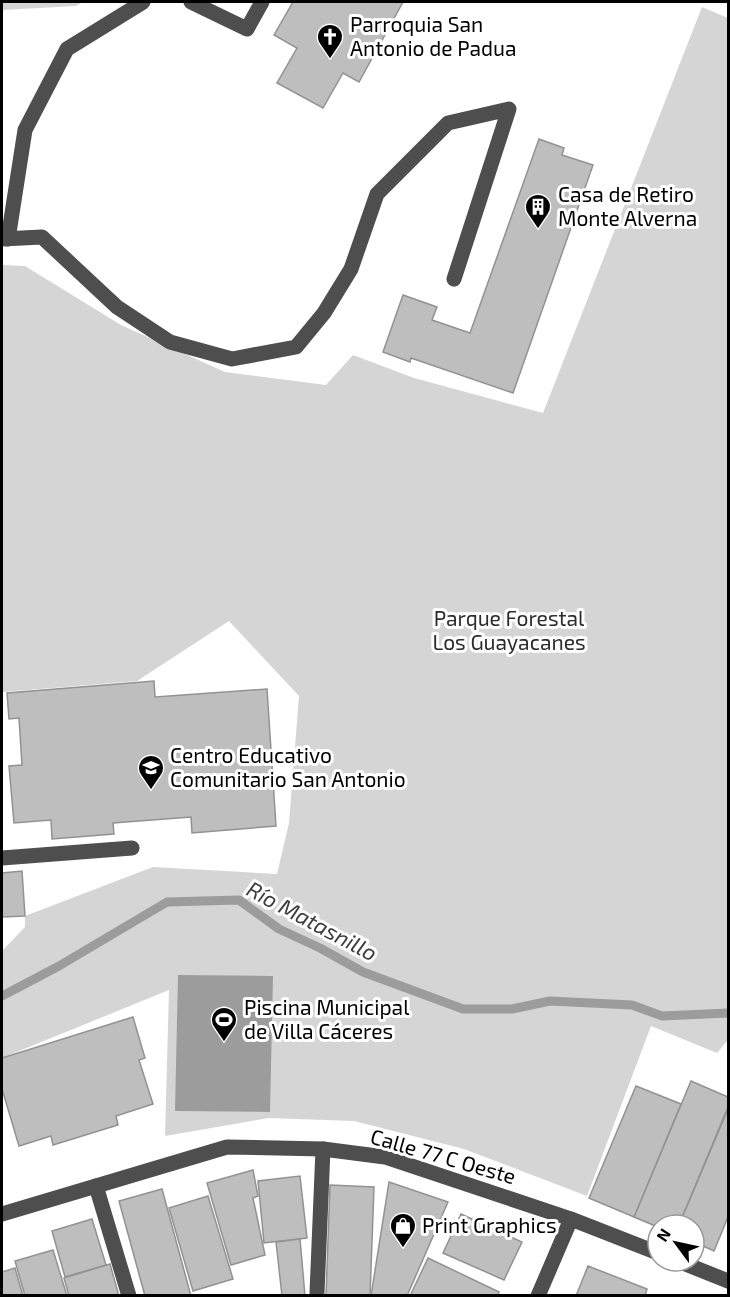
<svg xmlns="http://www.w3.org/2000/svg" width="730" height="1297" font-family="'Exo 2',sans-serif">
<rect width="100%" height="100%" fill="#fff"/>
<g fill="#d5d5d5">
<path d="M 2,2 L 83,2 L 76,6 L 3,10 L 2,60 Z"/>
<path d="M 702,7 L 728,18 L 728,1040 L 717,1053 L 651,1026 L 587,1196 L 464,1149 L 354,1121 L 269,1118 L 165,1136 L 169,990 L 2,1058 L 2,951 L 25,927 L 25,916 L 153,867 L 277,874 L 289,823 L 299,696 L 229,621 L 137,681 L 3,692 L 2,674 L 2,265 L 25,266 L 121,325 L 225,372 L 326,385 L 353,355 L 414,378 L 543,413 Z"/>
</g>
<path fill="#9c9c9c" d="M 178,975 L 273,976 L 270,1112 L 175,1111 Z"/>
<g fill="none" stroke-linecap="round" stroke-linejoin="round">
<path stroke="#9c9c9c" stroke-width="9" d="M 2,996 L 59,966 L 167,902 L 239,900 L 279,929 L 320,948 L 363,972 L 463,1009 L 512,1009 L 550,1001 L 632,1005 L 662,1016 L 728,1013"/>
</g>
<g fill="#bebebe" stroke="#929292" stroke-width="1.5">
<path d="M 293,2 L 403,2 L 359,82 L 343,73 L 323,108 L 277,83 L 297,48 L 274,35 Z"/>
<path d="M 539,139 L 564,148 L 562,155 L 593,165 L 513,393 L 411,358 L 410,362 L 383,352 L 403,295 L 437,307 L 432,320 L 470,333 Z"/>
<path d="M 154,681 L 155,697 L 267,689 L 276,826 L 192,833 L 191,817 L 113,823 L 114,834 L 52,839 L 51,820 L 14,823 L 9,766 L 22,765 L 19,718 L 9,719 L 7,693 Z"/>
<path d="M 22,871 L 25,916 L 2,917 L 2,873 Z"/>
<path d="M 133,1017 L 145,1058 L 139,1060 L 153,1104 L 116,1116 L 118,1125 L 53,1145 L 51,1136 L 19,1146 L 2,1089 L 2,1058 Z"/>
<path d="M 691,1081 L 728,1097 L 728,1107 L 679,1225 L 658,1225 L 658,1227 L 634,1217 Z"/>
<path d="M 636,1086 L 681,1104 L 634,1217 L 589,1198 Z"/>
<path d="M 728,1109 L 728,1217 L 714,1251 L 694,1242 L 694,1225 L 679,1225 Z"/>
<path d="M 253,1170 L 258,1196 L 253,1198 L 265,1255 L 231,1265 L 207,1183 Z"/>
<path d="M 300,1176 L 307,1238 L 264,1243 L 258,1181 Z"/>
<path d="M 389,1182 L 448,1202 L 407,1296 L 371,1296 Z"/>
<path d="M 330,1185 L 374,1187 L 370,1296 L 326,1296 Z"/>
<path d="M 162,1189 L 191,1296 L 145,1296 L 119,1201 Z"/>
<path d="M 208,1196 L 233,1279 L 193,1291 L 169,1208 Z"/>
<path d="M 461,1214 L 522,1242 L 504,1280 L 443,1253 Z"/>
<path d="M 92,1219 L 106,1265 L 65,1277 L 52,1231 Z"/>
<path d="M 300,1239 L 305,1296 L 282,1296 L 276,1242 Z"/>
<path d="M 53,1250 L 67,1296 L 25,1296 L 15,1261 Z"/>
<path d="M 428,1258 L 499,1292 L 498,1296 L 410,1296 Z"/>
<path d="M 110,1264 L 119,1296 L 69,1296 L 64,1278 Z"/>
<path d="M 588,1266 L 647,1289 L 645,1296 L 576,1296 Z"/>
<path d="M 15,1268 L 23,1296 L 2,1296 L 2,1272 Z"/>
</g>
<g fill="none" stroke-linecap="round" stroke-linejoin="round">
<g stroke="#4e4e4e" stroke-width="15">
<path d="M 191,2 L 247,29 L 262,2"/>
<path d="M 2,239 L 42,237 L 117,307 L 170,342 L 232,359 L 296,347 L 324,313 L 351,269 L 377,194 L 448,123 L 509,109 L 454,279"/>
<path d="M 8,239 L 25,130 L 67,49 L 143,2"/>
<path d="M 2,858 L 132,848"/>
<path d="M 96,1186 L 129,1296"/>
<path d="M 2,1214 L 227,1147 L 323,1149 L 385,1157 L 571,1219 L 658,1253"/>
<path d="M 678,1261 L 728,1281"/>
<path d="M 317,1293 L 323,1149"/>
<path d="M 538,1296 L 571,1219"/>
</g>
</g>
<defs>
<symbol id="church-pin" viewBox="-11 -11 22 30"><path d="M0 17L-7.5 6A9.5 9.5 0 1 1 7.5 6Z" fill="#000" stroke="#fff"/><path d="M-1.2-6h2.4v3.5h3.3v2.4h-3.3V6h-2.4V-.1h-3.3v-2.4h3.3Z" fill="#fff"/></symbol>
<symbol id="building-pin" viewBox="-11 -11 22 30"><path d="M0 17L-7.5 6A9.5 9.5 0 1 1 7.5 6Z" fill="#000" stroke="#fff"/><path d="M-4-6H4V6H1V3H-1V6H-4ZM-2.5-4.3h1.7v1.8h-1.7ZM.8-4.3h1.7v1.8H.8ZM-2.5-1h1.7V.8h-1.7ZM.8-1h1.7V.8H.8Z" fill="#fff"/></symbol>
<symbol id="school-pin" viewBox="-11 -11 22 30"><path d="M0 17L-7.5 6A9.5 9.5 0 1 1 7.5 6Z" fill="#000" stroke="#fff"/><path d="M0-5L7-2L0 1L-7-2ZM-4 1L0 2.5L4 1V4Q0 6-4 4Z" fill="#fff"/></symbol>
<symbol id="stadium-pin" viewBox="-11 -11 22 30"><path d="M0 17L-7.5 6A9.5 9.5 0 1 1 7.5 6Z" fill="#000" stroke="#fff"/><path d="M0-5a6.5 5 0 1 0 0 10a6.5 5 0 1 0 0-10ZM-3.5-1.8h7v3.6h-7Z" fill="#fff"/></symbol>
<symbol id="shop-pin" viewBox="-11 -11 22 30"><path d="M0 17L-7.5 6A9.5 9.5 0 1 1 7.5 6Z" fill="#000" stroke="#fff"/><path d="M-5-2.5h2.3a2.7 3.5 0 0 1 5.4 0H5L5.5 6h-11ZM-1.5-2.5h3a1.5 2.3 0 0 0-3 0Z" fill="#fff"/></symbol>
</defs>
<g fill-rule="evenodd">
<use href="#church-pin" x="315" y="22" width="30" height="40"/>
<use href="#building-pin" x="523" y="192" width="30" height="40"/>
<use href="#school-pin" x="136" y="753" width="30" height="40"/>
<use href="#stadium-pin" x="209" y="1005" width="30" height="40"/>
<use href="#shop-pin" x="388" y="1211" width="30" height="40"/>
</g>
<g text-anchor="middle" stroke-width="6" stroke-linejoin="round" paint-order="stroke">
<g font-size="21" fill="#000" stroke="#fff" text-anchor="start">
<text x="350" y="32">Parroquia San<tspan x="350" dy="24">Antonio de Padua</tspan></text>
<text x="558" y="202">Casa de Retiro<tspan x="558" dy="24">Monte Alverna</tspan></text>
<text x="170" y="763">Centro Educativo<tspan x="170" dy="24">Comunitario San Antonio</tspan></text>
<text x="244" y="1015">Piscina Municipal<tspan x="244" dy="24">de Villa Cáceres</tspan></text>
<text x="422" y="1233">Print Graphics</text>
</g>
<g font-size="21" fill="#2c2c2c" stroke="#fff">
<text x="509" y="626">Parque Forestal<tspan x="509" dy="24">Los Guayacanes</tspan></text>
</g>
<g font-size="21" fill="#000" stroke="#fff">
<text transform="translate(443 1157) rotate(16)" y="7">Calle 77 C Oeste</text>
</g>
<g font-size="22" font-style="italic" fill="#3d3d3d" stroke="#fff">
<text transform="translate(312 921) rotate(28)" y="8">Río Matasnillo</text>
</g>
</g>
<rect width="730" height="1297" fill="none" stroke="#000000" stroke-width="6"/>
<g transform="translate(676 1243) rotate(303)"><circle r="28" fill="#ffffff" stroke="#999999" stroke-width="1.5"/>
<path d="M0-4.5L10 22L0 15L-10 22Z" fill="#000000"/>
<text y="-9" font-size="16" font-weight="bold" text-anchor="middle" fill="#000000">N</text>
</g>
</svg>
